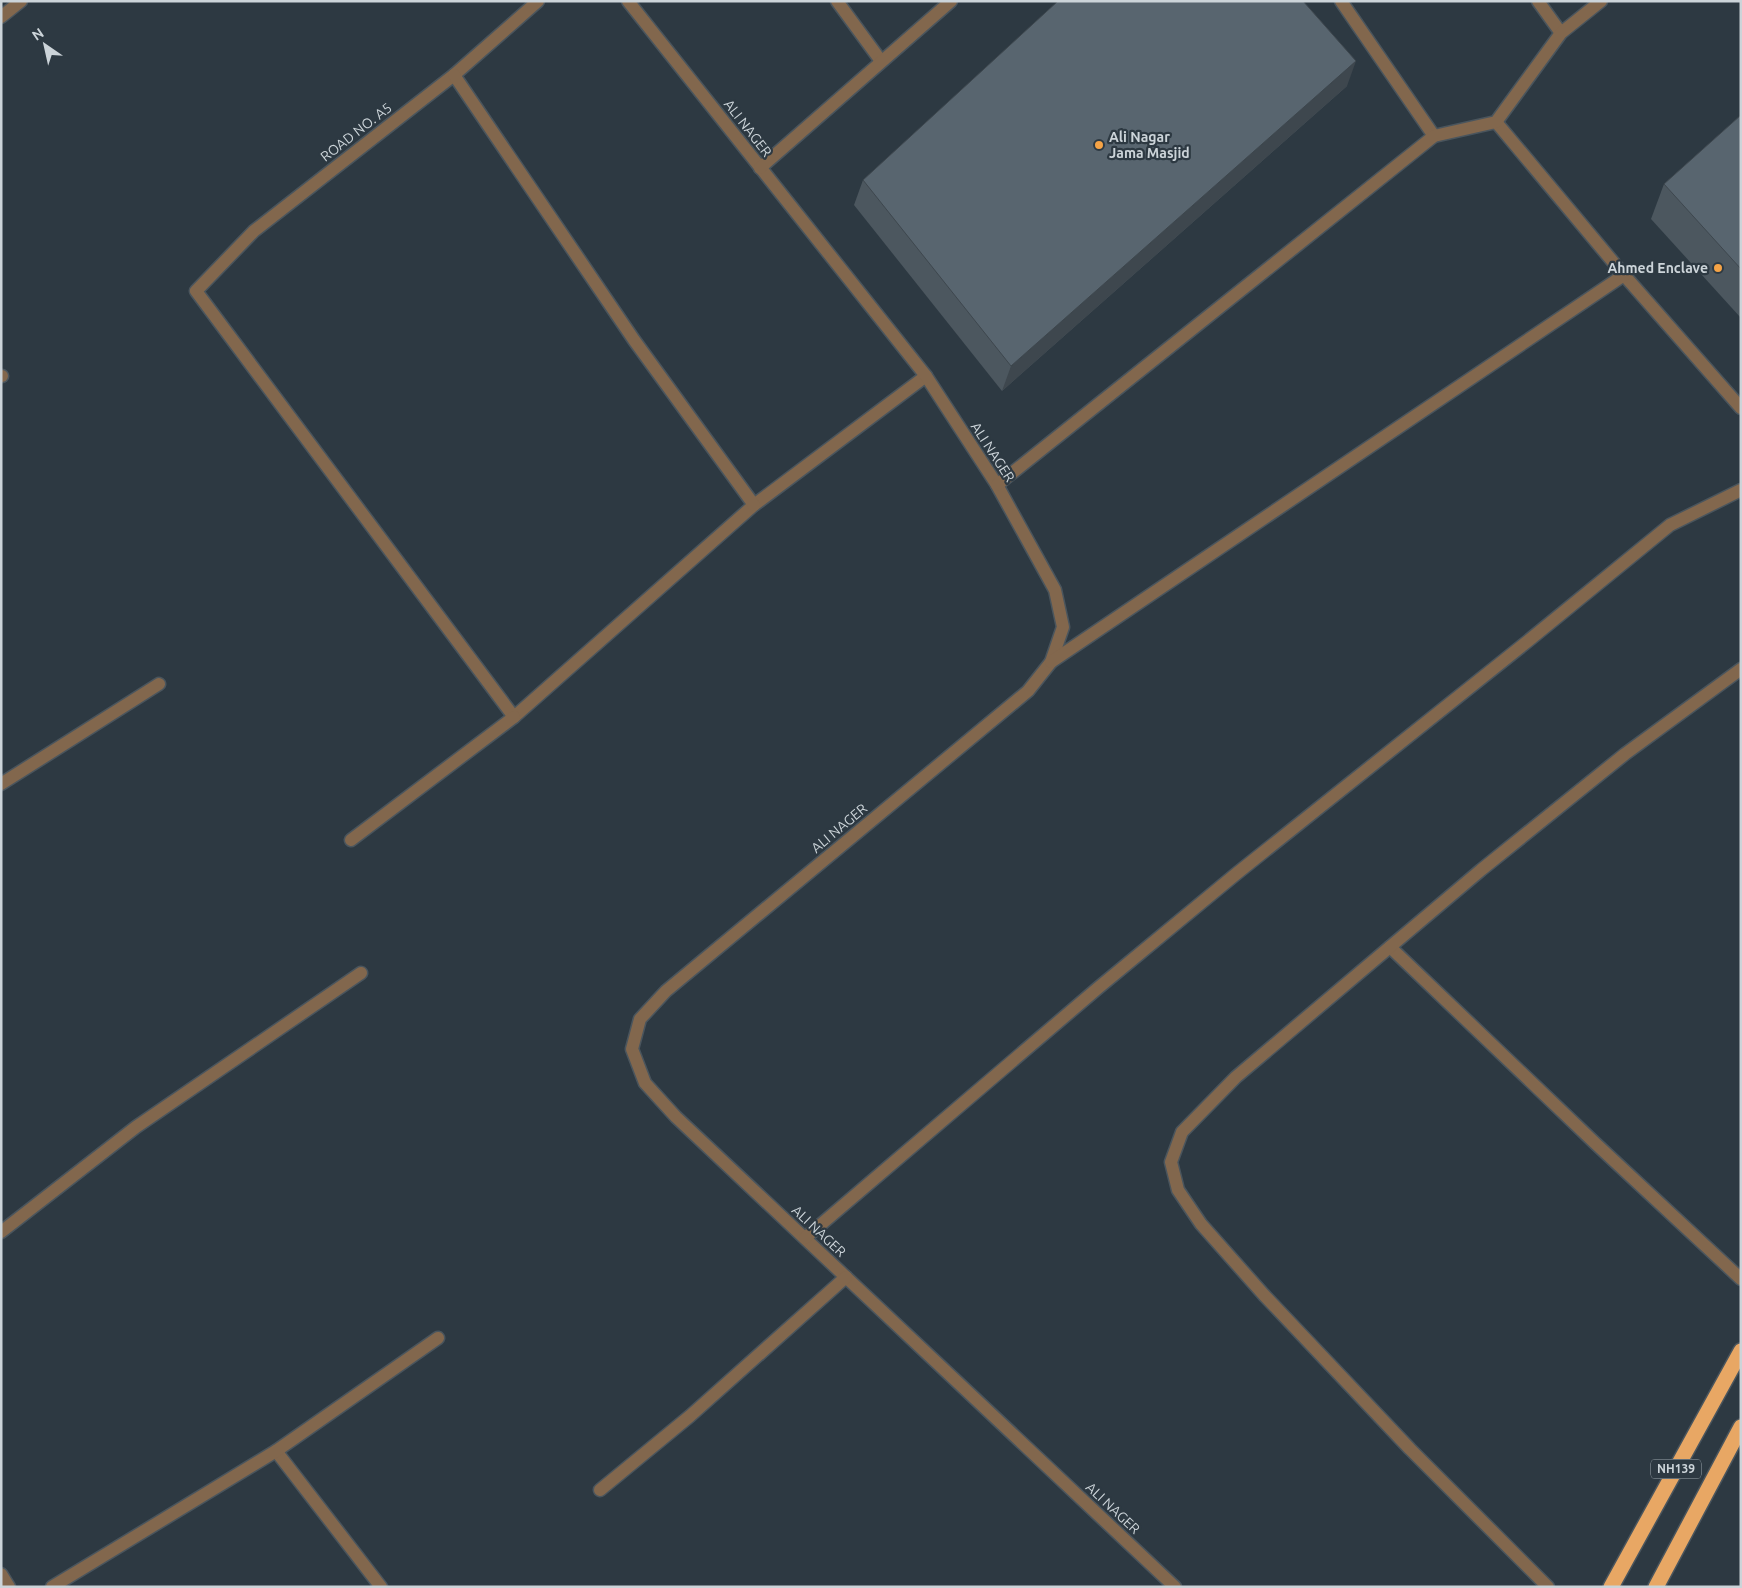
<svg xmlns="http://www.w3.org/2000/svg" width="1742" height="1588" font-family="Ubuntu,sans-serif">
<rect width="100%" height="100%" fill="#2d3942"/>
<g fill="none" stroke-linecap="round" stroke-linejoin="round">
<defs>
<g id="minor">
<path d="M 538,1 L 454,75 L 254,231 L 196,291 L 514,717 L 754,505 L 926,376"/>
<path d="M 628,1 L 926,376 L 997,485 L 1055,590 L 1063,627 L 1051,662 L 1028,691 L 666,991 L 640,1019 L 632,1049 L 645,1083 L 676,1117 L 1175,1587"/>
<path d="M 837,1 L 881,61"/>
<path d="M 1341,1 L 1434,136"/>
<path d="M 1538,1 L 1561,33"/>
<path d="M 1,17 L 21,1"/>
<path d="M 454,75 L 634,340 L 754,505"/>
<path d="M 1496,122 L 1624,275 L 1741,408"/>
<path d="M 760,168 L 951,1"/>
<path d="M 1,376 L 2,376"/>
<path d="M 997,485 L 1434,136 L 1496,122 L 1561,33 L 1601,1"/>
<path d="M 1051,662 L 1624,275"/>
<path d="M 1,784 L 159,684"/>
<path d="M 351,840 L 514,717"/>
<path d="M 1390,947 L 1595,1143 L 1741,1279"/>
<path d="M 1,1232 L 136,1127 L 361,973"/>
<path d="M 805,1238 L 1098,988 L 1236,874 L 1528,641 L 1670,525 L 1741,490"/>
<path d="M 276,1451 L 381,1587"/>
<path d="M 600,1490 L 690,1416 L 846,1277"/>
<path d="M 1,1574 L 9,1587"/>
<path d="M 52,1587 L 276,1451 L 438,1338"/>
<path d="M 1548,1587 L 1410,1449 L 1264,1295 L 1201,1224 L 1178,1190 L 1171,1162 L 1182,1132 L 1236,1077 L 1481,870 L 1625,754 L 1741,669"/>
</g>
<g id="highway">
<path d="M 1611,1587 L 1741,1351"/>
<path d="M 1656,1587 L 1741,1427"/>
</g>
</defs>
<use href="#minor" stroke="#4a555d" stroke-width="15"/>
<use href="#highway" stroke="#4a555d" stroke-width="18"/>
<use href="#minor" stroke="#82674d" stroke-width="12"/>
<use href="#highway" stroke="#e8a764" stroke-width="15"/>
</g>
<g fill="#4c575f">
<path d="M 1347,86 L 1002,391 L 854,205 L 863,180 Z"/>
<path d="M 1741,115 L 1741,318 L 1651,219 L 1664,184 Z"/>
</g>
<path fill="#3e474e" d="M 1356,61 L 1347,86 L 1002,391 L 1011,366 Z"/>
<g fill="#58656f" stroke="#3e474e">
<path d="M 1058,1 L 1303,1 L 1356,61 L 1011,366 L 863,180 Z"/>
<path d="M 1741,115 L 1741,269 L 1664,184 Z"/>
</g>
<g fill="#f5a346" stroke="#2d3942" stroke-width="2">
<circle cx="1099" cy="145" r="5"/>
<circle cx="1718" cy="268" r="5"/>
</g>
<g text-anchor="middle" stroke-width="4.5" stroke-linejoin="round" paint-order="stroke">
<rect fill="#2d3942" stroke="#9ca6ac" stroke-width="1" x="1651" y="1459.5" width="50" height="19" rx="4"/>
<g font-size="12" font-weight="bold" fill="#ccd4d9">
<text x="1676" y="1473">NH139</text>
</g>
<g font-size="14" fill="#ccd4d9" stroke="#2d3942">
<text transform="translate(748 128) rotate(52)" y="5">ALI NAGER</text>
<text transform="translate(356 132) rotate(-38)" y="5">ROAD NO. A5</text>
<text transform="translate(993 452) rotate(57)" y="5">ALI NAGER</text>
<text transform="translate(839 828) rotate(-40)" y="5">ALI NAGER</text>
<text transform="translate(819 1231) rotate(43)" y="5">ALI NAGER</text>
<text transform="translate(1113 1508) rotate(43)" y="5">ALI NAGER</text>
</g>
<g font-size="14" font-weight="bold" fill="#ccd4d9" stroke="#2d3942" text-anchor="start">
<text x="1109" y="142">Ali Nagar<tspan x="1109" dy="16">Jama Masjid</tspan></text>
<text x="1708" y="273" text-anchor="end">Ahmed Enclave</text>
</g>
</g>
<rect width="1742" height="1588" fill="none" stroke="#ccd4d9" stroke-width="5"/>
<g transform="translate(45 45) rotate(326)" stroke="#2d3942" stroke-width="4" paint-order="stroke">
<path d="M0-4L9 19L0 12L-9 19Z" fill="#ccd4d9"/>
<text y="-8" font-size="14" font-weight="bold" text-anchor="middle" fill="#ccd4d9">N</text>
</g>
</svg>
